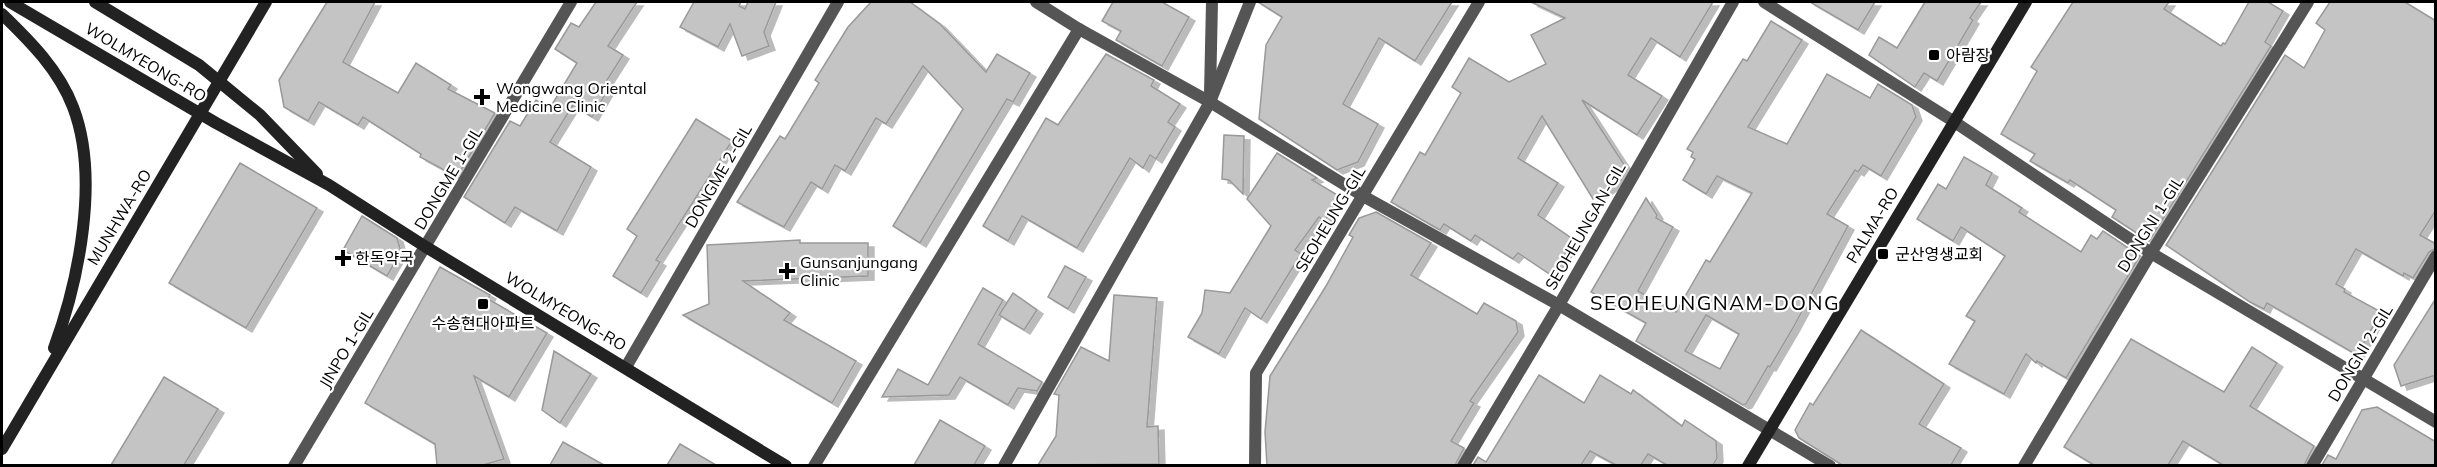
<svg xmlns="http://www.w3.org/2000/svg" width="2437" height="467" font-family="Mulish,'Noto Sans KR',sans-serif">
<defs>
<filter id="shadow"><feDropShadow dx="6" dy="4" stdDeviation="0" flood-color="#0004"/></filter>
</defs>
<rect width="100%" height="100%" fill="#fff"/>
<g fill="#c4c4c4" stroke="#999" stroke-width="1.5" fill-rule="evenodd" filter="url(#shadow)">
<path d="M 327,2 L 375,2 L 343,62 L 398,93 L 416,63 L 451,85 L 448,89 L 495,113 L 457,177 L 420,157 L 421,154 L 363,117 L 358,125 L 319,102 L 308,121 L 284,107 L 279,80 Z"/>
<path d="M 596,2 L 637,2 L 608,46 L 623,55 L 602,88 L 607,91 L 592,117 L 573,105 L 550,142 L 591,167 L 557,231 L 515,207 L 505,223 L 464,197 L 510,121 L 520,126 L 536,100 L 550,108 L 577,63 L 555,49 L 571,23 L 579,27 Z"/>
<path d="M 694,2 L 741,2 L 739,6 L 745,9 L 748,2 L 776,2 L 764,32 L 769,46 L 742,56 L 730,24 L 718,47 L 680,27 Z"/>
<path d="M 871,2 L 910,2 L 940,24 L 986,72 L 997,54 L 1030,73 L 1013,102 L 1007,99 L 920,243 L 893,226 L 963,109 L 923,66 L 886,124 L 876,118 L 845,171 L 835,165 L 822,189 L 811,182 L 784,227 L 737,202 L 780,136 L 785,139 L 819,83 L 815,80 L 848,27 Z"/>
<path d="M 1113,2 L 1162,2 L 1189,17 L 1162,66 L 1116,40 L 1121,31 L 1102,21 Z"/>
<path d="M 1258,2 L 1452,2 L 1415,61 L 1379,38 L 1343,104 L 1378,124 L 1358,162 L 1337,170 L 1259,119 L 1266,45 L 1282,17 Z"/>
<path d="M 1531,2 L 1713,2 L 1680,57 L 1651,38 L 1628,75 L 1662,96 L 1637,135 L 1582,100 L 1627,169 L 1621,180 L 1593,199 L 1542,116 L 1518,158 L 1558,183 L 1538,215 L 1574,240 L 1551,275 L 1518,253 L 1513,259 L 1475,235 L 1471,241 L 1444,224 L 1440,230 L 1391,202 L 1420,152 L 1425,155 L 1461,93 L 1452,87 L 1469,58 L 1509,82 L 1546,64 L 1531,35 L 1565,18 Z"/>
<path d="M 1810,2 L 1875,2 L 1858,30 Z"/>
<path d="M 1925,2 L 1981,2 L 1970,18 L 1973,20 L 1937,81 L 1924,73 L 1915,87 L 1869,55 L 1879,37 L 1897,48 Z"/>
<path d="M 2073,2 L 2169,2 L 2164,9 L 2221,46 L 2223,43 L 2225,44 L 2249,2 L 2268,2 L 2283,11 L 2265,42 L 2271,46 L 2149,241 L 2112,217 L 2116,210 L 2070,180 L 2068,183 L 2030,161 L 2035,154 L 2001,134 L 2037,71 L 2031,67 Z"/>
<path d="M 2330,2 L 2405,2 L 2436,21 L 2436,210 L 2420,235 L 2436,244 L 2436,248 L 2429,252 L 2413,278 L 2404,273 L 2403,276 L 2356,249 L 2336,284 L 2345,289 L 2344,292 L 2381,312 L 2357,355 L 2267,303 L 2264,309 L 2250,302 L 2166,245 L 2285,55 L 2304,68 L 2325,30 L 2316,23 Z"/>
<path d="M 1771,21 L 1802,40 L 1748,127 L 1787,144 L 1827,74 L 1870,98 L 1878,84 L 1912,105 L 1916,117 L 1881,176 L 1863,165 L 1858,172 L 1855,170 L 1827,214 L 1848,226 L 1793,328 L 1770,367 L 1768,366 L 1746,404 L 1743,405 L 1636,341 L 1646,323 L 1591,292 L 1646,198 L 1657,215 L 1656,218 L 1673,227 L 1638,291 L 1676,312 L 1706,260 L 1710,262 L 1752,193 L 1717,176 L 1706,194 L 1683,180 L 1695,159 L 1691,157 L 1693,152 L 1687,149 L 1743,59 L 1747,61 ZM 1706,315 L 1739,334 L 1720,369 L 1685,351 Z"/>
<path d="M 1106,54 L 1154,80 L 1151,86 L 1180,104 L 1168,122 L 1175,127 L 1156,159 L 1150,155 L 1143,168 L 1130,158 L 1077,248 L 1022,216 L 1008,241 L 983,226 L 1046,118 L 1058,125 Z"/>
<path d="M 696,119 L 732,141 L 656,260 L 660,262 L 641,293 L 613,276 L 637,236 L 627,229 Z"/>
<path d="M 1224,135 L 1244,136 L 1243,194 L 1229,180 L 1222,179 Z"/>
<path d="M 1277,153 L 1317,178 L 1312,180 L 1339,196 L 1325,221 L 1319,217 L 1295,250 L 1301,254 L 1261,319 L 1245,308 L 1219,354 L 1188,337 L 1202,313 L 1205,290 L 1230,293 L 1271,226 L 1247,199 Z"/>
<path d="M 1964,157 L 1992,173 L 1986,185 L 2022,208 L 2019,212 L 2081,252 L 2091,235 L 2097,239 L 2103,231 L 2140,256 L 2066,378 L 2037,361 L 2036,363 L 2026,354 L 2004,394 L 1949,364 L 1975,321 L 1966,316 L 2005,256 L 1961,227 L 1953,241 L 1917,219 L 1938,184 L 1946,189 Z"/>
<path d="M 240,163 L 317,208 L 246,328 L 169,283 Z"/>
<path d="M 1376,212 L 1431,243 L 1411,275 L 1477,314 L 1484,303 L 1516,321 L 1518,332 L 1470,401 L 1474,403 L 1451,441 L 1464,448 L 1455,465 L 1267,465 L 1265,432 L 1270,376 L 1326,286 L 1353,237 L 1349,235 L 1359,218 Z"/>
<path d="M 362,216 L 397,238 L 401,252 L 387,276 L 343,250 Z"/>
<path d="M 800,240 L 800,243 L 868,243 L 868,276 L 743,281 L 790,313 L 784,320 L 856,361 L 832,403 L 683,315 L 709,304 L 707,245 Z"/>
<path d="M 1065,266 L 1086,277 L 1068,309 L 1048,297 Z"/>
<path d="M 440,267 L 490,295 L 488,299 L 547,333 L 509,397 L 474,376 L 504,459 L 483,465 L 437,465 L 435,444 L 365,403 Z"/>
<path d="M 983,288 L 1003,300 L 978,344 L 1042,382 L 1037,391 L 1018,388 L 1008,405 L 960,377 L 949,395 L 882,397 L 898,369 L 928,385 Z"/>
<path d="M 1013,293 L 1037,310 L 1024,330 L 999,315 Z"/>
<path d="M 1114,295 L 1157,298 L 1147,427 L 1158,426 L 1159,464 L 1038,465 L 1056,436 L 1059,395 L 1054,394 L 1081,347 L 1109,361 Z"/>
<path d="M 2436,298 L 2436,375 L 2401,386 L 2394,365 Z"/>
<path d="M 1861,330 L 1944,384 L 1919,424 L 1961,448 L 1951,465 L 1842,465 L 1799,438 L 1795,430 L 1810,403 L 1813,405 Z"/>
<path d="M 2131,339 L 2224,392 L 2252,347 L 2277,363 L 2250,406 L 2314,446 L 2304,465 L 2223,465 L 2183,441 L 2168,465 L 2094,465 L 2064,447 Z"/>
<path d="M 554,351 L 591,374 L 560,423 L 542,410 Z"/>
<path d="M 1539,375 L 1584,403 L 1600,375 L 1631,394 L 1633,390 L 1682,426 L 1685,420 L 1716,441 L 1717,458 L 1713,465 L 1667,465 L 1648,454 L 1641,465 L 1616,465 L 1590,451 L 1581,465 L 1473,465 L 1478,457 L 1486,462 Z"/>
<path d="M 164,377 L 218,409 L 184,465 L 111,465 Z"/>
<path d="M 2377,407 L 2436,442 L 2436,465 L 2322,465 L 2328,455 L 2336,459 L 2362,410 Z"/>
<path d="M 940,420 L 985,446 L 974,465 L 914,465 Z"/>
<path d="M 563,442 L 604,465 L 550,465 Z"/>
<path d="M 680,444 L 716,465 L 667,465 Z"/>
</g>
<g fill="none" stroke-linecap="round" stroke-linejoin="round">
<g stroke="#555" stroke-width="12">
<path d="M 1036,2 L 1079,29 L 1210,102 L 1363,196 L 1559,305 L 1830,466"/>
<path d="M 1764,2 L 1953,121 L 2151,253 L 2436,422"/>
<path d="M 1210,94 L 1212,2"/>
<path d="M 626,367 L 838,2"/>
<path d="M 294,466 L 571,2"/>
<path d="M 814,466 L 1079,29"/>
<path d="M 1004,466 L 1210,102 L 1250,2"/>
<path d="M 1255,466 L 1256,373 L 1479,2"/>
<path d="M 1463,466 L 1559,305 L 1733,2"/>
<path d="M 2024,466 L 2151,253 L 2308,2"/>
<path d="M 2312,466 L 2436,256"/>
</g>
<g stroke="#222" stroke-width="12">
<path d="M 10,2 L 216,123 L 329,185 L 426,247 L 786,466"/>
<path d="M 95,2 L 199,65 L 260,115 L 317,174"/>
<path d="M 2,14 C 30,41 59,70 73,107 C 100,177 79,280 54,348"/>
<path d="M 2,449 L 266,2"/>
<path d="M 1748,466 L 2026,2"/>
</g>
</g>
<g fill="#000" stroke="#fff" stroke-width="2">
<rect x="1928" y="49" width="12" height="12" rx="3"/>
<path d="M479 88h6v6h6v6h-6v6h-6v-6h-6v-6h6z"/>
<rect x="1877" y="248" width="12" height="12" rx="3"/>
<path d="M340 249h6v6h6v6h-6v6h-6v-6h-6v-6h6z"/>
<path d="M784 262h6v6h6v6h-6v6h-6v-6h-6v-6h6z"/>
<rect x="477" y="298" width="12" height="12" rx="3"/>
</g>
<g text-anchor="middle" stroke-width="4.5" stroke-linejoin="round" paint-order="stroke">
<g font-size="16" fill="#000" stroke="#fff" text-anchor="start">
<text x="1946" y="61">아람장</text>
<text x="496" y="94">Wongwang Oriental<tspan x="496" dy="18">Medicine Clinic</tspan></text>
<text x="1895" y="260">군산영생교회</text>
<text x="355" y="264">한독약국</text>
<text x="800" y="268">Gunsanjungang<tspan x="800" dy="18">Clinic</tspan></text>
<text x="483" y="329" text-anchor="middle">수송현대아파트</text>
</g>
<g font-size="16" fill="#000" stroke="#fff">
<text transform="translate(146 62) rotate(31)" y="6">WOLMYEONG-RO</text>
<text transform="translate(718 176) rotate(-60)" y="6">DONGME 2-GIL</text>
<text transform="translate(448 178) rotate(-59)" y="6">DONGME 1-GIL</text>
<text transform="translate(119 217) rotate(-59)" y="6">MUNHWA-RO</text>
<text transform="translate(1330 219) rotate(-59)" y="6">SEOHEUNG-GIL</text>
<text transform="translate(2150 224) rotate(-58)" y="6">DONGNI 1-GIL</text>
<text transform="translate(1872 225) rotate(-59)" y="6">PALMA-RO</text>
<text transform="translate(1585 226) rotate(-60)" y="6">SEOHEUNGAN-GIL</text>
<text transform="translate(566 311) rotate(31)" y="6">WOLMYEONG-RO</text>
<text transform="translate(346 348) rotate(-59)" y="6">JINPO 1-GIL</text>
<text transform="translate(2360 353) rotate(-59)" y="6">DONGNI 2-GIL</text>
</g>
<g font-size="20" letter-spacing="1.5" fill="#000" stroke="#fff">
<text x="1715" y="310">SEOHEUNGNAM-DONG</text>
</g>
</g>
<rect width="2437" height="467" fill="none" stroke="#000000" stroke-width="6"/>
</svg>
